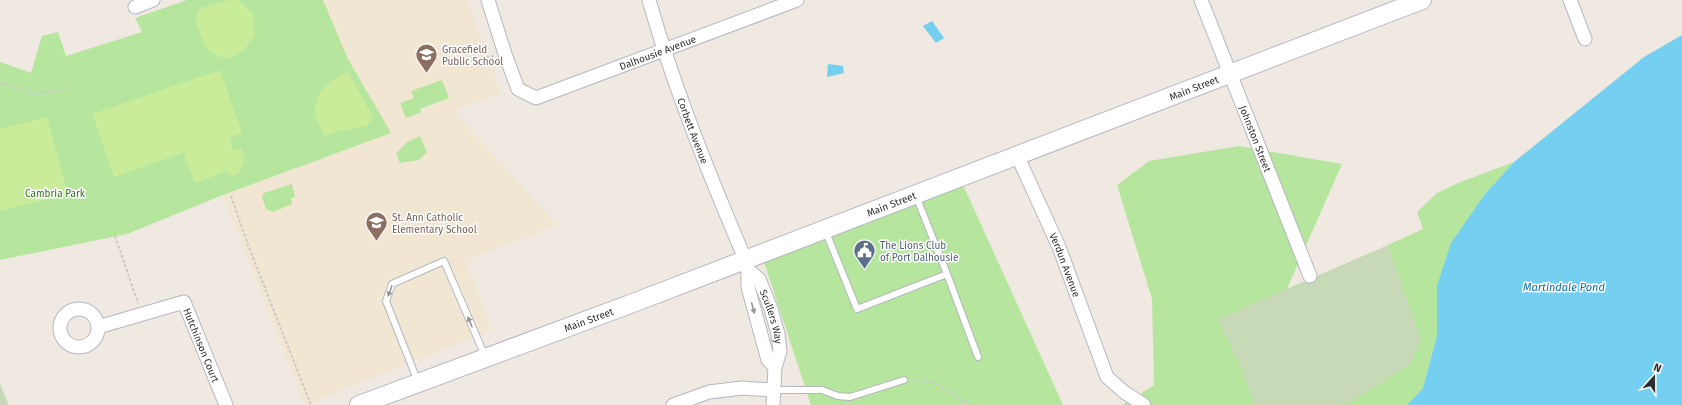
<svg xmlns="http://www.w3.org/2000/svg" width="1682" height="405" font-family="'Fira Sans',sans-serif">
<rect width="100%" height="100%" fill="#efe9e1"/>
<path fill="#f0e6d1" d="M 323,0 L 468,0 L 501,93 L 454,111 L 558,225 L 466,260 L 492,330 L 305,405 L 223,195 L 391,133 L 347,57 Z"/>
<g fill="#b6e59e">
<path d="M 187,0 L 323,0 L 347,57 L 391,133 L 223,195 L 127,234 L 0,260 L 0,62 L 31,73 L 42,36 L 58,32 L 66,56 L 142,32 L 135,18 Z"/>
<path d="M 442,80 L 449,98 L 420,109 L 421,112 L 406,118 L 400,103 L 414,98 L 411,91 Z"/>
<path d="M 420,136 L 427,152 L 419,160 L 400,163 L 396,154 L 407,142 Z"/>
<path d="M 1239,146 L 1342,164 L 1267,334 L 1374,268 L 1388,245 L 1423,229 L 1417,212 L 1437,193 L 1458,183 L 1514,162 L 1485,194 L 1437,286 L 1437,336 L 1423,388 L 1407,405 L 1123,405 L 1154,385 L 1152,299 L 1117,185 L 1149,161 Z"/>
<path d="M 959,176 L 1063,405 L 811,405 L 761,253 Z"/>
<path d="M 292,184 L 295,197 L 291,198 L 292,204 L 273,212 L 266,209 L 262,197 L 264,193 Z"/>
</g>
<g fill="#c8d9b8">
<path d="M 1388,245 L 1421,339 L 1410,364 L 1353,401 L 1339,405 L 1255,405 L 1241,368 L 1218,319 Z"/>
<path d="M 0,384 L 9,405 L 0,405 Z"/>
</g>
<g fill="#c9ec9a">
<path d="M 230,0 L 238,0 L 253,14 L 255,34 L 245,49 L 232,58 L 220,57 L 206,49 L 195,20 L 200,8 Z"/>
<path d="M 220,70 L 242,133 L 230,137 L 233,151 L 241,148 L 245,159 L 239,173 L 232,176 L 227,171 L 195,183 L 185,157 L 185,152 L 114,177 L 92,114 Z"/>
<path d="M 348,72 L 373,117 L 367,126 L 334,132 L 325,137 C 322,130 316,121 315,113 C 314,91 330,80 348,72 Z"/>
<path d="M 47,117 L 68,194 L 0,211 L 0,129 Z"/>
</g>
<g fill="#75cff0">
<path d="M 932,21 L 944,38 L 936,43 L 923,26 Z"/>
<path d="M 1682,35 L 1682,405 L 1407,405 L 1423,388 L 1437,336 L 1437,286 L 1451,243 L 1485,194 L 1514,162 L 1644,57 Z"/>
<path d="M 828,64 L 843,66 L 844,73 L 827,77 Z"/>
</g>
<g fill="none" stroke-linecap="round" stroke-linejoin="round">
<defs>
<g id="service">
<path d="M 825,230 L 857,309 L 947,274 L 916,196"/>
<path d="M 947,274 L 978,357"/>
<path d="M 418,382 L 386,301 L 392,284 L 444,261 L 485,356"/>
<path d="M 773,390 L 822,390 L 838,396 L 850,397 L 904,380"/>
</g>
<g id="minor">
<path id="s1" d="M 488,0 L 505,54 L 518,89 L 536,98 L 797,0"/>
<path id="s2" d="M 649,0 C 674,88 709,174 745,259 L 748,270 L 748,287 L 768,360 L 775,367"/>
<path id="s3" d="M 1201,0 L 1310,276"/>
<path d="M 1570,0 L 1585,39"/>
<path d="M 135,7 L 153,0"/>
<path id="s4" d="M 1017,155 L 1059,247 L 1107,377 L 1124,392 L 1144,405"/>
<path id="s5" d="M 748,270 L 759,279 L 771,309 L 778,334 L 780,351 L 775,367 L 773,405"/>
<circle cx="79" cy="328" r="19"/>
<path id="s6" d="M 98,327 L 184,302 L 226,405"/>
<path d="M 673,405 L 709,392 L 742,388 L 773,390"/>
</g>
<g id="secondary">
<path id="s7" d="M 359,405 L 633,303 L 1422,0"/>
</g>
</defs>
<use href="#service" stroke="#b4b7c1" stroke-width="8"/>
<use href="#minor" stroke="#b4b7c1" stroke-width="15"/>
<use href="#secondary" stroke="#b4b7c1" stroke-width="20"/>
<g stroke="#c9c9c9" stroke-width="2" stroke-dasharray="3 2" stroke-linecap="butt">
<path d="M 471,60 L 494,56"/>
<path d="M 0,83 L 33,94 L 67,89"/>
<path d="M 231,196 L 248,245 L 311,405"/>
<path d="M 115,236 L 138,303"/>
<path d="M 912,380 L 935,383 L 971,405"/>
</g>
<use href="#service" stroke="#fff" stroke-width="6"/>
<use href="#minor" stroke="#fff" stroke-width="13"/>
<use href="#secondary" stroke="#fff" stroke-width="18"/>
</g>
<defs><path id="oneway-solid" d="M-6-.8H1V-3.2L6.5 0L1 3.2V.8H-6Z"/></defs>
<g fill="#969696">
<use href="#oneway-solid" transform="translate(390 291) rotate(110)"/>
<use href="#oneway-solid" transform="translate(753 308) rotate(75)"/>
<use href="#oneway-solid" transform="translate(470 322) rotate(-113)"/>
</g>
<defs>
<symbol id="school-pin" viewBox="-11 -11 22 30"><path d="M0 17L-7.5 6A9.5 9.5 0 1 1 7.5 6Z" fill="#8d6e63" stroke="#fff"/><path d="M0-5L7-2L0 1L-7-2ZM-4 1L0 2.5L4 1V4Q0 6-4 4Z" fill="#fff"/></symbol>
<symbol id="civic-pin" viewBox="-11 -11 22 30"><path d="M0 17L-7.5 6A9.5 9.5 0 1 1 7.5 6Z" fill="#5c6f8a" stroke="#fff"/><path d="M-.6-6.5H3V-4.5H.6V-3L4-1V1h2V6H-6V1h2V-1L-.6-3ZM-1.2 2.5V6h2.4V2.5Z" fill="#fff"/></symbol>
</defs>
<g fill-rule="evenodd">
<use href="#school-pin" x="414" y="42" width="25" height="34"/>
<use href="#school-pin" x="364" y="210" width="25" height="34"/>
<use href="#civic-pin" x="852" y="238" width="25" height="34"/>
</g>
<g text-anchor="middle" stroke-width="3" stroke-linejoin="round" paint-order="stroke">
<g font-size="10" fill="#785e54" stroke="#fff" text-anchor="start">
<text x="442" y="53">Gracefield<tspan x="442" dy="12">Public School</tspan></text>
<text x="392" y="221">St. Ann Catholic<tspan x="392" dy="12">Elementary School</tspan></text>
</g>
<g font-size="10" fill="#2e2e2e" stroke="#fff">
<text dy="4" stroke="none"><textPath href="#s1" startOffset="244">Dalhousie Avenue</textPath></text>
<text dy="4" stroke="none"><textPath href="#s7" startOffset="893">Main Street</textPath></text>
<text dy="4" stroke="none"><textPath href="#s2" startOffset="138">Corbett Avenue</textPath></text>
<text dy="4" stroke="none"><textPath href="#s3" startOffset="149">Johnston Street</textPath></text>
<text dy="4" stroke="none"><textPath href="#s7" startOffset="569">Main Street</textPath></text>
<text dy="4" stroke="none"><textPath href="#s4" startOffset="120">Verdun Avenue</textPath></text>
<text dy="4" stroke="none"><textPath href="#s5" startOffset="54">Scullers Way</textPath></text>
<text dy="4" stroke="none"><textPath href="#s7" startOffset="245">Main Street</textPath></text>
<text dy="4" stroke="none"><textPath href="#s6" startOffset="136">Hutchinson Court</textPath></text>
</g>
<g font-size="10" fill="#2c6e1b" stroke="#fff">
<text x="55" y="197">Cambria Park</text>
</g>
<g font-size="10" fill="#4e5e75" stroke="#fff" text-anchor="start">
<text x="880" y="249">The Lions Club<tspan x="880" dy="12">of Port Dalhousie</tspan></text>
</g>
<g font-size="11" font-style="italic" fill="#0d6fa3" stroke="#fff">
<text x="1564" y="291">Martindale Pond</text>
</g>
</g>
<g transform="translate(1654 377) rotate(21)" stroke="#ffffff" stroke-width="3" paint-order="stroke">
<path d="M0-3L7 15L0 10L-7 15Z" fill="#2e2e2e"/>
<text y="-6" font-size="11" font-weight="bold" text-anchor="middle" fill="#2e2e2e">N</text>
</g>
</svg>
